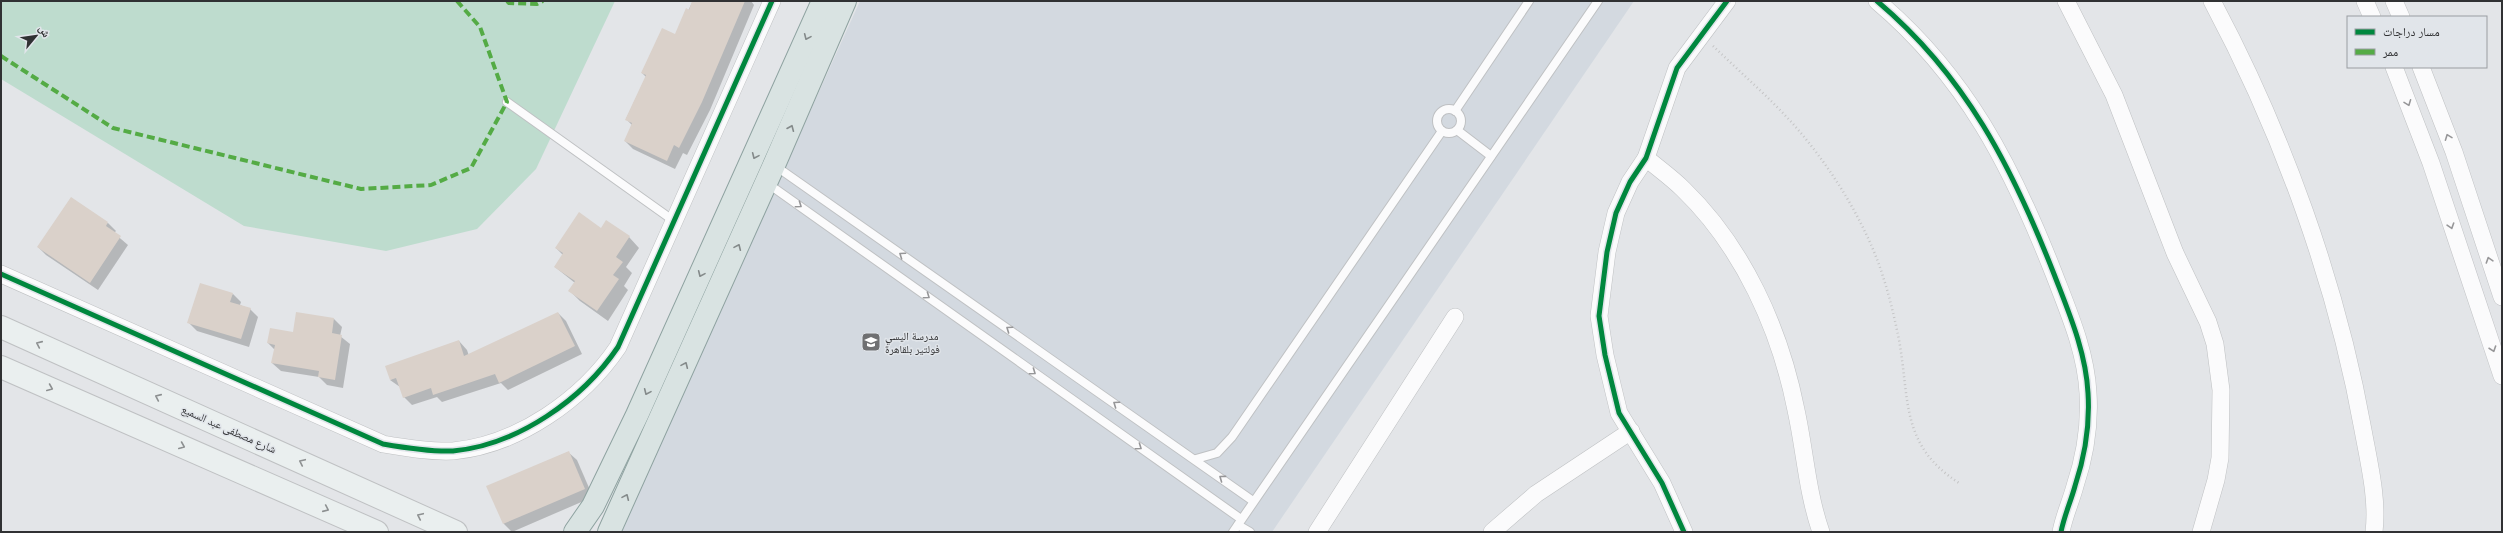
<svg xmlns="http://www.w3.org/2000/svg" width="2503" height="533" font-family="Quicksand,'Noto Naskh Arabic',sans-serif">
<rect width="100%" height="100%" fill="#e3e5e8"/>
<path fill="#d3d9e0" d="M 860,1 L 1634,1 L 1272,532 L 620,532 Z"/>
<path fill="#bedcce" d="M 1,1 L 615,1 L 536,169 L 477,229 L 386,251 L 244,226 L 1,79 Z"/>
<g fill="#0003">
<path d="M 693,1 L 751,1 L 754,5 L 710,110 L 687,155 L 683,153 L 675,169 L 633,149 L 625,141 L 632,125 L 626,119 L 646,77 L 642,73 L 675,36 Z"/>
<path d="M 108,223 L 116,231 L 114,233 L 128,245 L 98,290 L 46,255 L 38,247 Z"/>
<path d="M 601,229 L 629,237 L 639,248 L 626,267 L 632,273 L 624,286 L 628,290 L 608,321 L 580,301 L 570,291 L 575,283 L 555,267 L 563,255 L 556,248 Z"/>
<path d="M 233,294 L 241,302 L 240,305 L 250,309 L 258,317 L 249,347 L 197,331 L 189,323 Z"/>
<path d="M 558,313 L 566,321 L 582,354 L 508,390 L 501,383 L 442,402 L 437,397 L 412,405 L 404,397 L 400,387 L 390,380 L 459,341 L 467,350 L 469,356 Z"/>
<path d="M 334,319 L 342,327 L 340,336 L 350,344 L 343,388 L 327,385 L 319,377 L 281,371 L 272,363 L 275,350 L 268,343 Z"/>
<path d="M 568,452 L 577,460 L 593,497 L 512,532 L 504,524 L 488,487 Z"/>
</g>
<g fill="#dad1ca">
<path d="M 692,1 L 745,1 L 702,102 L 679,148 L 674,145 L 667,161 L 624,141 L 632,123 L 625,120 L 646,75 L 641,73 L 662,28 L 675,34 L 686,8 L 689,10 Z"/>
<path d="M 71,197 L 108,222 L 106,226 L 121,236 L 90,283 L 37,247 Z"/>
<path d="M 579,212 L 601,228 L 606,220 L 630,236 L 616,257 L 623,262 L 613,275 L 619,279 L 597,311 L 568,291 L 575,281 L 554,267 L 563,253 L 555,248 Z"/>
<path d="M 200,283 L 233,293 L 230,302 L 251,308 L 241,339 L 187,323 Z"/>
<path d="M 296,312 L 334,318 L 332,333 L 342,335 L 335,380 L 318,377 L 319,371 L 271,363 L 275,345 L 267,343 L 270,328 L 293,332 Z"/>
<path d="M 558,312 L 575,346 L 499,383 L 495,374 L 433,395 L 431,388 L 403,398 L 396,378 L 390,380 L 385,366 L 459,340 L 464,356 Z"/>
<path d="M 569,451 L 585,489 L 503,524 L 486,486 Z"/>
</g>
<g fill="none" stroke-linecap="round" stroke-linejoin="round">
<defs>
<g id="lane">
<path d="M 507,102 L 674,221"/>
<circle cx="1449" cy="121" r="12"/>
<path d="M 1455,111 L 1529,1"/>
<path d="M 1457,130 L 1491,156"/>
<path d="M 774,165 L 1253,501"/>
<path d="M 767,183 L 1241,519"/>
<path d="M 1196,459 L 1217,453 L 1232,437 L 1442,131"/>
<path d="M 1238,525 L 1250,532"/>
<path d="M 1233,532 L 1598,1"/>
</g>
<g id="street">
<path d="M 1877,1 C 1966,76 2012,167 2054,274 C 2069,313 2086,352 2088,393 C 2090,424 2085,456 2075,486 C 2071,501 2064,516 2061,532"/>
<path d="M 2066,1 L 2114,95 L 2175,253 L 2208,322 L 2215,344 L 2221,390 L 2220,458 L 2216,480 L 2201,532"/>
<path d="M 2212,1 C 2282,132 2337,284 2363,430 C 2369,463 2378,499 2374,532"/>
<path d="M 2365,1 L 2372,17"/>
<path d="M 2394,1 L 2401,17"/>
<path d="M 2394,67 L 2431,163 L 2502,376"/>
<path d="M 2421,67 L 2454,152 L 2502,297"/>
<path d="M 1646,158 C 1658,168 1672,178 1683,189 C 1743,247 1780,329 1796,410 C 1805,451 1807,492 1821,532"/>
<path d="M 1,274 L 383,444 C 406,448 430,452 453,451 C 518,445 583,399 618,347 L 772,1"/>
<path d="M 1317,532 L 1455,317"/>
<path d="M 1492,532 L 1536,494 L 1631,431"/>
<path d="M 1684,532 L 1662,483 L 1619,413 L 1605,355 L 1599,316 L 1607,252 L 1616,213 L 1630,182 L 1646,158 L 1677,68 L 1727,1"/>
</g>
<g id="secondary">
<path d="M 1,327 L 456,532"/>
<path d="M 1,367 L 377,532"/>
</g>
<g id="primary">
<path d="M 575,532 L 593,506 L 637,415 L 823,1"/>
<path d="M 609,532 L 774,165 L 845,1"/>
</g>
</defs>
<use href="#lane" stroke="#bfc1c3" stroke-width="10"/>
<use href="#street" stroke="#bfc1c3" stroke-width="18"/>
<use href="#secondary" stroke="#bfc1c3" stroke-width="24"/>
<use href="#primary" stroke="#8ea2a0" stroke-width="24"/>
<path stroke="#c5c5c6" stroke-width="2.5" stroke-dasharray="1 3" stroke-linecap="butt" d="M 1713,46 C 1740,72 1769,97 1794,125 C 1823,158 1849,197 1868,238 C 1883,270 1892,305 1899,340 C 1910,400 1900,445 1959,483"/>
<use href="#lane" stroke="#fbfbfc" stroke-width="8"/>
<use href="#street" stroke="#fbfbfc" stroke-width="17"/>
<use href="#secondary" stroke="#eaefef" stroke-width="22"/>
<use href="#primary" stroke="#d9e3e2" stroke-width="22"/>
<g stroke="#54ab45" stroke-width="4" stroke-dasharray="8 4" stroke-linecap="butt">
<path d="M 507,1 L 509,3 L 537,4 L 543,1"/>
<path d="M 1,56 L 113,128 L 361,189 L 431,185 L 471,168 L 507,102 L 480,27 L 457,1"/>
</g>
<defs>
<g id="cycleway">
<path d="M 1877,1 C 1966,76 2012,167 2054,274 C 2069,313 2086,352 2088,393 C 2090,424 2085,456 2075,486 C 2071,501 2064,516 2061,532"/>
<path d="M 1,274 L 383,444 C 406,448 430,452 453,451 C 518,445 583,399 618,347 L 772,1"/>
<path d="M 1684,532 L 1662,483 L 1619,413 L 1605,355 L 1599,316 L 1607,252 L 1616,213 L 1630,182 L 1646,158 L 1677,68 L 1727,1"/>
</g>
</defs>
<use href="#cycleway" stroke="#e1e5ea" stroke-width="8"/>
<use href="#cycleway" stroke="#00873e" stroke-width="5"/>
</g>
<defs><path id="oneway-chevron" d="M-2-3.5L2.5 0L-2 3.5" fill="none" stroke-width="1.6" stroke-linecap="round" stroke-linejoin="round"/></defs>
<g stroke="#848a8a">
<use href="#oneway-chevron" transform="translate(807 37) rotate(114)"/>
<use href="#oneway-chevron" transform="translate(791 128) rotate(-67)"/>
<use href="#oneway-chevron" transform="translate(755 156) rotate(114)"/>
<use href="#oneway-chevron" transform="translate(738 247) rotate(-66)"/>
<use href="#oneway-chevron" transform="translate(701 274) rotate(114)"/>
<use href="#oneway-chevron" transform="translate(685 365) rotate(-66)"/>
<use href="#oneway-chevron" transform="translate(647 392) rotate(114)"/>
<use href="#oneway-chevron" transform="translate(626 497) rotate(-66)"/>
</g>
<g stroke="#969698">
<use href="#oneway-chevron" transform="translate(2408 103) rotate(69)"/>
<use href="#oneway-chevron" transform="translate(2448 137) rotate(-111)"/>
<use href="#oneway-chevron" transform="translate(799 205) rotate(35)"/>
<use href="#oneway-chevron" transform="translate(2451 226) rotate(72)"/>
<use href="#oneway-chevron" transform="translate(902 255) rotate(-145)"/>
<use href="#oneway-chevron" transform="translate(2489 260) rotate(-108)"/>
<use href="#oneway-chevron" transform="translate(927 296) rotate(35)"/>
<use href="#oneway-chevron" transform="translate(1009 329) rotate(-145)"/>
<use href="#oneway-chevron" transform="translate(2493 349) rotate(71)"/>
<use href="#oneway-chevron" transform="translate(1033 372) rotate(35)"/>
<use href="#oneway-chevron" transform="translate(1116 404) rotate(-145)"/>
<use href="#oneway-chevron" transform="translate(1139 447) rotate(35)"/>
<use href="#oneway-chevron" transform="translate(1222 478) rotate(-144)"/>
</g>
<g stroke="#8d9091">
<use href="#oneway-chevron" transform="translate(39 344) rotate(-156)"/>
<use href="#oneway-chevron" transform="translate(50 388) rotate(23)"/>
<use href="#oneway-chevron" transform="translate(158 397) rotate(-156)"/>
<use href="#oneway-chevron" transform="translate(182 446) rotate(23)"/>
<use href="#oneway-chevron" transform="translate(302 462) rotate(-155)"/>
<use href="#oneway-chevron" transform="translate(326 509) rotate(24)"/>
<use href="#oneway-chevron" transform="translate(420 516) rotate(-155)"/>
</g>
<defs>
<symbol id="school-square" viewBox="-11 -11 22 22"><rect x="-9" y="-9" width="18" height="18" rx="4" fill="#6f7072" stroke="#e1e5ea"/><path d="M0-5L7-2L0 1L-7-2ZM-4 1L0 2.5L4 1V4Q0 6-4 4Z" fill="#fff"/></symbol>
</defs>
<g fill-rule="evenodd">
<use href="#school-square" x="860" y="331" width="22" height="22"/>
</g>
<g text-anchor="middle" stroke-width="3" stroke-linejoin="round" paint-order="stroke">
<g font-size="11" fill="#303133" stroke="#e1e5ea" text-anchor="start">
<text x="885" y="340">مدرسة اليسي<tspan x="885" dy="13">فولتير بلقاهرة</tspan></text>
</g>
<g font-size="11" fill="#303133" stroke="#e1e5ea">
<text transform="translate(229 429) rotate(24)" y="4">شارع مصطفى عبد السميع</text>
</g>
</g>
<rect width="2503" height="533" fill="none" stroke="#303133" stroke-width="4"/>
<rect x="2347" y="16" width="140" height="52" fill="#e1e5ea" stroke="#9a9da1"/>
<rect x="2355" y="29" width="20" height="6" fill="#00873e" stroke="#9a9da1"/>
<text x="2383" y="36" font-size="12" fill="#303133">مسار دراجات</text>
<rect x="2355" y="49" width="20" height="6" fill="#54ab45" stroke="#9a9da1"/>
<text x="2383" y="56" font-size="12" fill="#303133">ممر</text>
<g transform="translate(36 36) rotate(61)" stroke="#e1e5ea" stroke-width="3" paint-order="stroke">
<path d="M0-3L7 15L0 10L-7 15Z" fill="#303133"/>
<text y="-6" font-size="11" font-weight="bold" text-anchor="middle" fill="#303133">ش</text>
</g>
</svg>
